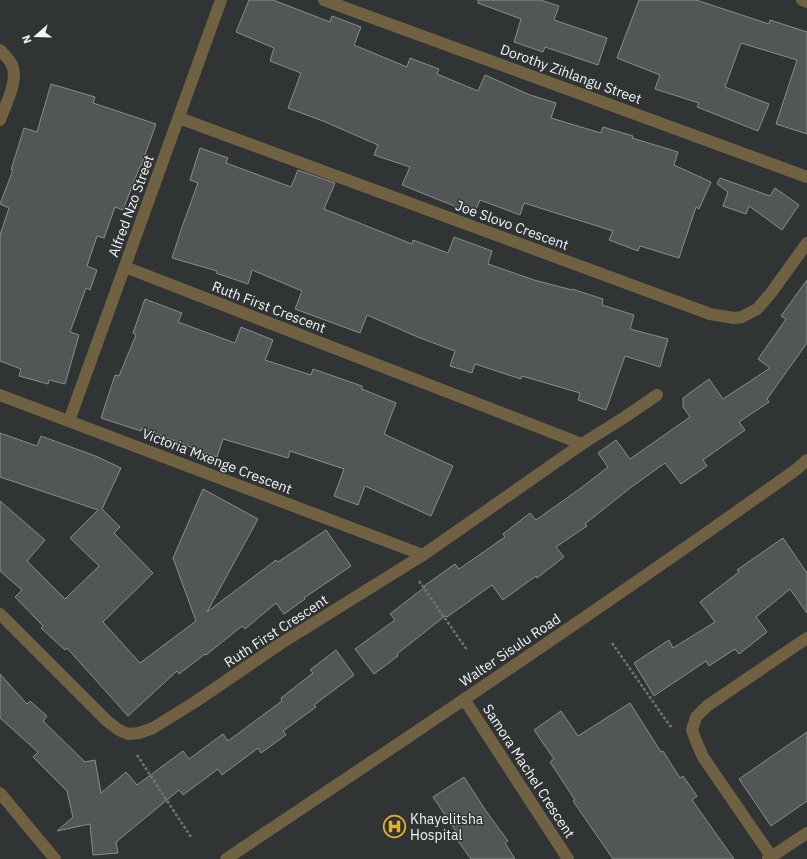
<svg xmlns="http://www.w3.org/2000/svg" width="807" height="859" font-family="'IBM Plex Sans',sans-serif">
<rect width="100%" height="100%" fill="#303434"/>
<g fill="#525657" stroke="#888d8e">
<path d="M 249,0 L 273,0 L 330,22 L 332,16 L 361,27 L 354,45 L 407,67 L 410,58 L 439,69 L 437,74 L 478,91 L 485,75 L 530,95 L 556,103 L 551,118 L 601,133 L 603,127 L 633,136 L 632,138 L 678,152 L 674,165 L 711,182 L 699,209 L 696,207 L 679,258 L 640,246 L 638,251 L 609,240 L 613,231 L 524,203 L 520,215 L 480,200 L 474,214 L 402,185 L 410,167 L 374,155 L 378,145 L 323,121 L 288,108 L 301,73 L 270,61 L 274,48 L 236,32 Z"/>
<path d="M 478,0 L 540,0 L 559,6 L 554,20 L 607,38 L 598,65 L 545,47 L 543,52 L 514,42 L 521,19 L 478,3 Z"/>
<path d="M 639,0 L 696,0 L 769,24 L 770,20 L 807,32 L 807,134 L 776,124 L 797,60 L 741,43 L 725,87 L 769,104 L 758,131 L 697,107 L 699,103 L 655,89 L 660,75 L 617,58 Z"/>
<path d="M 51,84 L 95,97 L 93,103 L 156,124 L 141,166 L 140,166 L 123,210 L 115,207 L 104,238 L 97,236 L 87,266 L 97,270 L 90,290 L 86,288 L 70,332 L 79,335 L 65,384 L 49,380 L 48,384 L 19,376 L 21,369 L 0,361 L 0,235 L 9,208 L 0,204 L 13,170 L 11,170 L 24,128 L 37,132 Z"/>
<path d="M 200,148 L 228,158 L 226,163 L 291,187 L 298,170 L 335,183 L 324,209 L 412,244 L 413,240 L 448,253 L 454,237 L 492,251 L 488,264 L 534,280 L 572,290 L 572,289 L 603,299 L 602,305 L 634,315 L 630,329 L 668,339 L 660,367 L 625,356 L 606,410 L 578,400 L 580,393 L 522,376 L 521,379 L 475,364 L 472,373 L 450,366 L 455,351 L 420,338 L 367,315 L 360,333 L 295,309 L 302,291 L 252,270 L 248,284 L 216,273 L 217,271 L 172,258 L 182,227 L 198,183 L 190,180 Z"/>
<path d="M 720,178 L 770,196 L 775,188 L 799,205 L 782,230 L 749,206 L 746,214 L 723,206 L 728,192 L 717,184 Z"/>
<path d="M 807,280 L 807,343 L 767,399 L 769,402 L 739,422 L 745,430 L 703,460 L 707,466 L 681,484 L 665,463 L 630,488 L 585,524 L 587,526 L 556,547 L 564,557 L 537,578 L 536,576 L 503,600 L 492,585 L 447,617 L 445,616 L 397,654 L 398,656 L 374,674 L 355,649 L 395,620 L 390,614 L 425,587 L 424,586 L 455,564 L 459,569 L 505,537 L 503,534 L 530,513 L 536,520 L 581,488 L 608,467 L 598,453 L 616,440 L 630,459 L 690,417 L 683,407 L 683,398 L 709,379 L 723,399 L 770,368 L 758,359 L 786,319 L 781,316 Z"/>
<path d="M 145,299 L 182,313 L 178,322 L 235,343 L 241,327 L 273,340 L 265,360 L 311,375 L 313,369 L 362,386 L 362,389 L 396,403 L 384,434 L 453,466 L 431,516 L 365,486 L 358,505 L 334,496 L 344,469 L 290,451 L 288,458 L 223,439 L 217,457 L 192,448 L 193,448 L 142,428 L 141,431 L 101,418 L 115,375 L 119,376 L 136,335 L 133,333 Z"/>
<path d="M 0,433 L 37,446 L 41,436 L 98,457 L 121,468 L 102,509 L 120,527 L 114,533 L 153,573 L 103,622 L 140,663 L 196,621 L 173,558 L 203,489 L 258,519 L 207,612 L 276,560 L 278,562 L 326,530 L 351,566 L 304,598 L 305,599 L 284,614 L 276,603 L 245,629 L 242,626 L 206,655 L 205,654 L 179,674 L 177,671 L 128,716 L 67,648 L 65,650 L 41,628 L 43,626 L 15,597 L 22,590 L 0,571 L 0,501 L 45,540 L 27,561 L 65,599 L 99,566 L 70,538 L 98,510 L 0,477 Z"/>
<path d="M 783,538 L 807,573 L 807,613 L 790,589 L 756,617 L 767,632 L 739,654 L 735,649 L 709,666 L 706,661 L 654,696 L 634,663 L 669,640 L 673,648 L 715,622 L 700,602 L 739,572 L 737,570 Z"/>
<path d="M 336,650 L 354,675 L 314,705 L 316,707 L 283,731 L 286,735 L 261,753 L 258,748 L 222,775 L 218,769 L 183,795 L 179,790 L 116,842 L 118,853 L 93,855 L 90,824 L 57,831 L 73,817 L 67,791 L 33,757 L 38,752 L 0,718 L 0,674 L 27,704 L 30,701 L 47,716 L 43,721 L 85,762 L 95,760 L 101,793 L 126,772 L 137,785 L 183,751 L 189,759 L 223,734 L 228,741 L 282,701 L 281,698 L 313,673 L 310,670 Z"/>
<path d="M 630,703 L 661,752 L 663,751 L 680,778 L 683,776 L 697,796 L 692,800 L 734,859 L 613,859 L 573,801 L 575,800 L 550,762 L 554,759 L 534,730 L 561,711 L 578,736 Z"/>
<path d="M 807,732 L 807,801 L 771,826 L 739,779 Z"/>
<path d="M 464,777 L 486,811 L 508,841 L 505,843 L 515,859 L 471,859 L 458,841 L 461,839 L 433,797 Z"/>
</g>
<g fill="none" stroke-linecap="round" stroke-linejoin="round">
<g stroke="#6f7373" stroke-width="2.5" stroke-dasharray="3 2" stroke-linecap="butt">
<path d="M 419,581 L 467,650"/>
<path d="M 612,643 L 670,726 L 672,726"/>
<path d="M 137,755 L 191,837"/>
</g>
<g stroke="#716143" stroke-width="12">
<path d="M 324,0 L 807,177"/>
<path d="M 802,0 L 807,2"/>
<path d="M 0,50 C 5,55 9,59 12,65 C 19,80 5,106 0,120"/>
<path d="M 179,118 L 710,314 L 734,318 L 742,317 L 757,309 L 771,293 L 807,243"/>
<path d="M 125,267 L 582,444"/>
<path d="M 0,395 L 423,555"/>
<path d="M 69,421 L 221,0"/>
<path d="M 0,614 L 107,721 L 119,730 L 128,734 L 139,733 L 153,728 L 195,702 L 280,644 L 423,555 L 582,444 L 625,417 L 657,395"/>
<path d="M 464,699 L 568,859"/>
<path d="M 0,793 L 55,859"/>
<path d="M 768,859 L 807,833"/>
<path d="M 773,859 L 703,757 L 696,741 L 692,730 L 696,717 L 707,706 L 807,638"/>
</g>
<path stroke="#716143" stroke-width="12" d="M 226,859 C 418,731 609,603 797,469 L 807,460"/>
</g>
<defs>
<symbol id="hospital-ring" viewBox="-11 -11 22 22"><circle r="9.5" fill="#303434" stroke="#e3ae35" stroke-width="1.5"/><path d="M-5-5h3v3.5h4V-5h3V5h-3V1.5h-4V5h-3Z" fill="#e3ae35"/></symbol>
</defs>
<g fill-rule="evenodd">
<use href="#hospital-ring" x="382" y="814" width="25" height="25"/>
</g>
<g text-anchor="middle" stroke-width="3" stroke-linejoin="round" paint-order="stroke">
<g font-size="14" fill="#f2f5f5" stroke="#303434">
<text transform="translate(571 74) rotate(20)" y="5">Dorothy Zihlangu Street</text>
<text transform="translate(131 206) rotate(-70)" y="5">Alfred Nzo Street</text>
<text transform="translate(512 225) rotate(20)" y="5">Joe Slovo Crescent</text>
<text transform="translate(269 307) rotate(21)" y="5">Ruth First Crescent</text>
<text transform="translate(217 461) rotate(21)" y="5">Victoria Mxenge Crescent</text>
<text transform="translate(276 631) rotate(-33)" y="5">Ruth First Crescent</text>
<text transform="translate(510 650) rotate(-34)" y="5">Walter Sisulu Road</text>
<text transform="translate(529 771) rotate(57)" y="5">Samora Machel Crescent</text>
</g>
<g font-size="14" fill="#f2f5f5" stroke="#303434" text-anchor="start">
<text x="410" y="824">Khayelitsha<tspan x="410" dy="16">Hospital</tspan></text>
</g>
</g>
<g transform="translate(36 36) rotate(250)" stroke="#303434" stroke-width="3" paint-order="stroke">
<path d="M0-3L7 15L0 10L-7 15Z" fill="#f2f5f5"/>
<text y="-6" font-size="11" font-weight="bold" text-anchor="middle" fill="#f2f5f5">N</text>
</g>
</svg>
